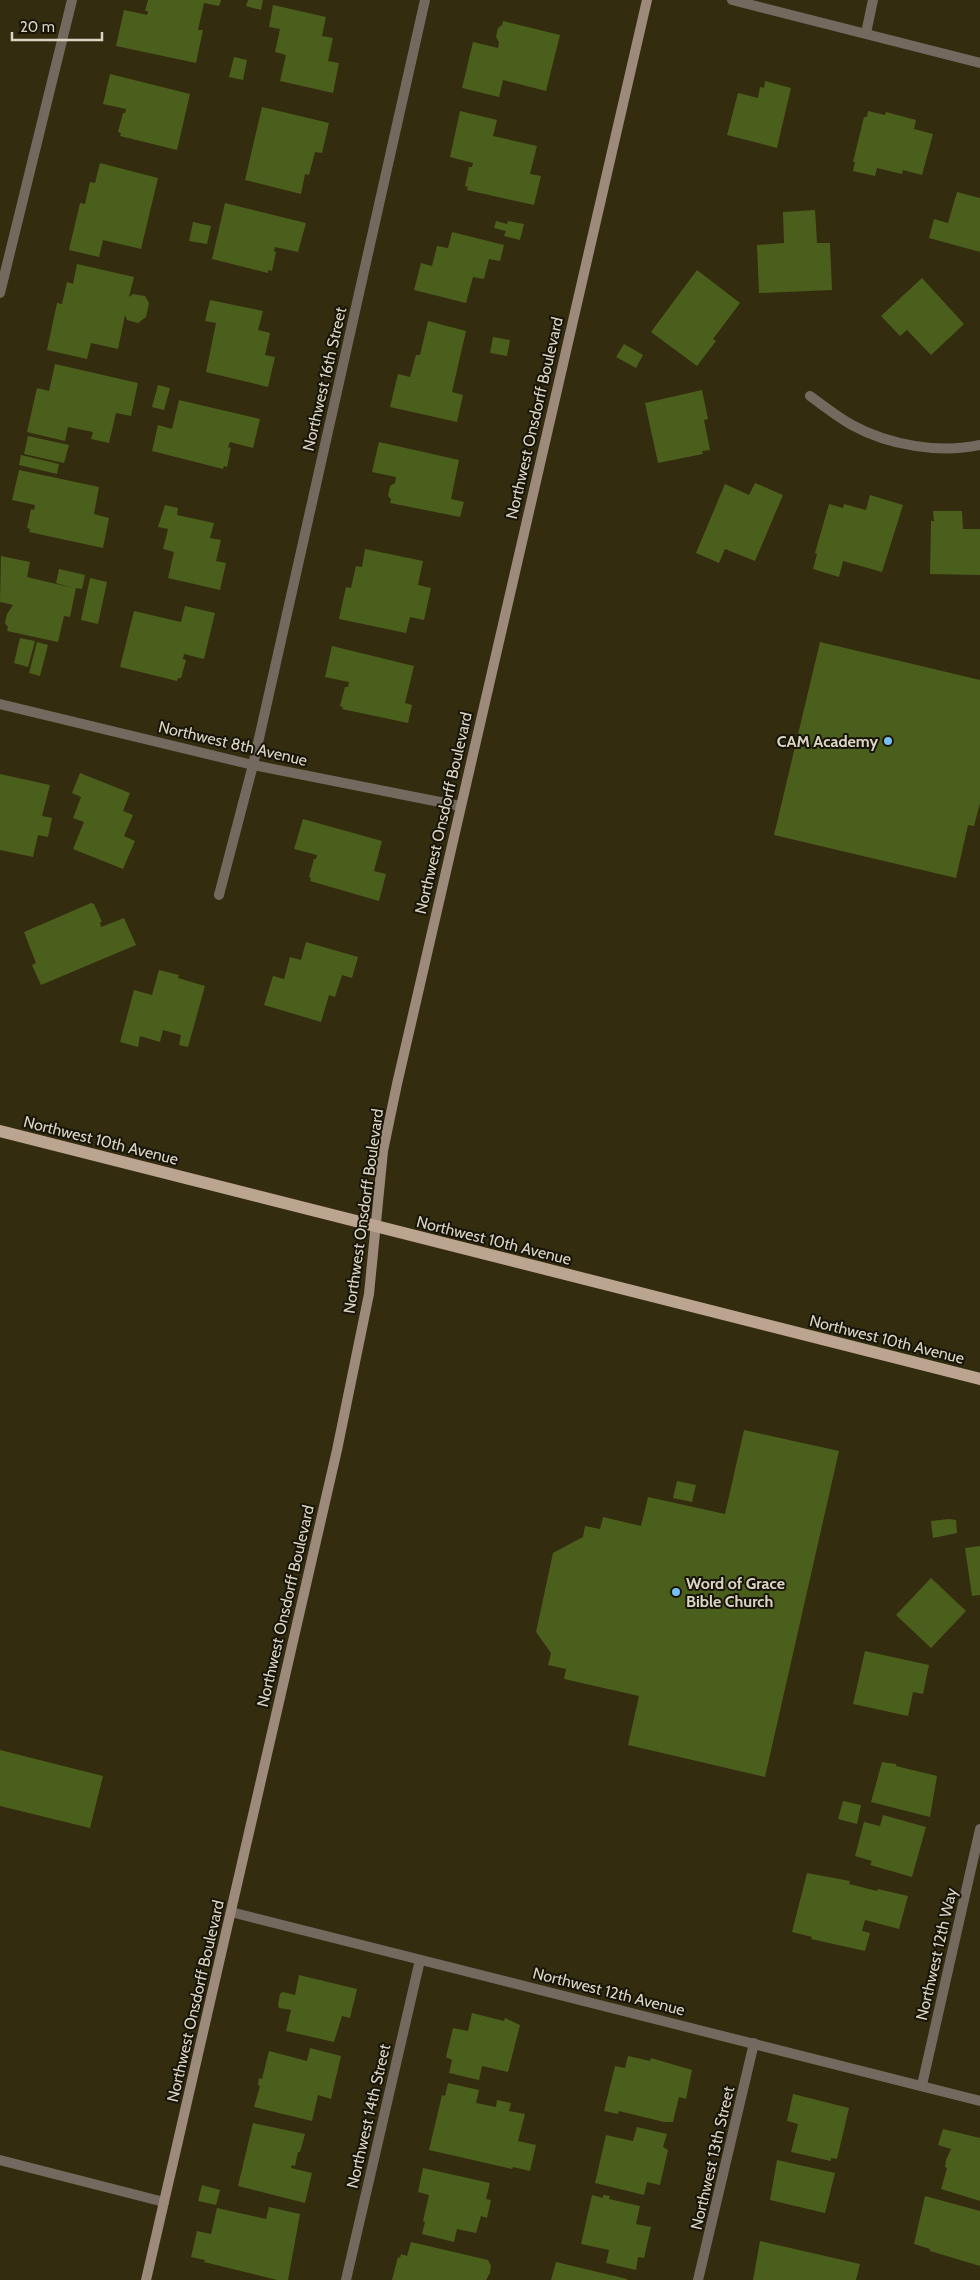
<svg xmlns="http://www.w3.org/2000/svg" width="980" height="2280" font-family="Cabin,sans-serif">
<rect width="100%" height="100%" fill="#332c0f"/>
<g fill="#4b5f1c">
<path d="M 148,0 L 221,0 L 219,6 L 204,3 L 198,30 L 203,30 L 196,63 L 116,46 L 124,10 L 147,15 L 148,11 L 145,11 Z"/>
<path d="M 248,0 L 263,0 L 261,10 L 246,6 Z"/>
<path d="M 273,5 L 326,17 L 322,36 L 333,38 L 328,61 L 339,63 L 333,93 L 280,81 L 286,55 L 275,52 L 280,29 L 269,27 Z"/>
<path d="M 503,21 L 560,35 L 546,91 L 503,80 L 499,97 L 462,88 L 473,42 L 498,48 L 499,42 L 496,37 L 498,28 L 502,25 Z"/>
<path d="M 234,57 L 247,60 L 243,80 L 229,77 Z"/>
<path d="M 110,74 L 190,94 L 177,150 L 120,136 L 121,133 L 118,132 L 123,113 L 125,113 L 126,109 L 103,104 Z"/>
<path d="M 765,81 L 791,88 L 777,148 L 727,135 L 738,93 L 758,98 L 760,87 L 764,88 Z"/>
<path d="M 262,107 L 329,123 L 322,153 L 315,152 L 309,175 L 305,174 L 301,194 L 245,180 Z"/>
<path d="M 460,111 L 497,120 L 493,136 L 537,146 L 530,174 L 541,176 L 534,205 L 467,190 L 468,187 L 465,186 L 469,167 L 472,167 L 473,163 L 450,157 Z"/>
<path d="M 868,111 L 885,115 L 886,112 L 916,120 L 914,129 L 933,134 L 922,175 L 903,170 L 902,174 L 877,168 L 875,176 L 853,171 L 855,162 L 853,162 L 864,117 L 867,117 Z"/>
<path d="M 100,163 L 158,178 L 141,249 L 103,240 L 99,257 L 69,250 L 80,203 L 85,204 L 90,182 L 95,183 Z"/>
<path d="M 957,192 L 980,198 L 980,252 L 929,238 L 934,219 L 948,223 Z"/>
<path d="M 225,203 L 306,223 L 298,252 L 275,247 L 274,251 L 276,252 L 272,271 L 268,270 L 268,273 L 212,259 Z"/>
<path d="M 815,210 L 817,243 L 830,243 L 832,290 L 759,293 L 757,245 L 784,243 L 783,212 Z"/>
<path d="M 496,221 L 507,224 L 508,221 L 524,224 L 520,240 L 504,236 L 506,231 L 494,228 Z"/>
<path d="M 193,222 L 211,226 L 207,244 L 189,241 Z"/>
<path d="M 452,232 L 504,245 L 500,261 L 489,259 L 484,279 L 473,277 L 466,303 L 414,290 L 421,263 L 432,266 L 437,246 L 448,248 Z"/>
<path d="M 77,264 L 134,277 L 129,297 L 133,294 L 145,296 L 149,303 L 146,317 L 138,323 L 127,320 L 125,315 L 118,349 L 91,343 L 87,359 L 47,350 L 57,303 L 62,304 L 67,282 L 73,284 Z"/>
<path d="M 697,270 L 740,303 L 713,339 L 716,341 L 697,366 L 651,332 Z"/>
<path d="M 922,278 L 964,324 L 931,355 L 907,330 L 900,336 L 881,316 Z"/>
<path d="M 210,300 L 263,311 L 258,330 L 270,333 L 265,355 L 275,357 L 268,387 L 206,372 L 216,323 L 205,321 Z"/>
<path d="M 428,321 L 466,331 L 452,392 L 463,395 L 457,422 L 390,407 L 398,374 L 410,377 L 416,355 L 420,355 Z"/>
<path d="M 493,337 L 510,340 L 507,356 L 490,353 Z"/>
<path d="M 624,344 L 643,355 L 636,368 L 616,357 Z"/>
<path d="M 55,364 L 138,383 L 131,416 L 116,413 L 109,443 L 91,439 L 93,432 L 68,427 L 65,441 L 27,432 L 37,388 L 49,391 Z"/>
<path d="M 158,385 L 170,388 L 164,410 L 152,407 Z"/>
<path d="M 702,390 L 708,419 L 704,420 L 710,450 L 702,451 L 703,454 L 658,463 L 645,403 Z"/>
<path d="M 179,400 L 260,419 L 253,448 L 230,442 L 228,447 L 231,448 L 227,467 L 224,466 L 223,469 L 152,451 L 158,425 L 172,429 Z"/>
<path d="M 28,436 L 69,445 L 64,463 L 24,454 Z"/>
<path d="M 379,442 L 459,460 L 451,499 L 464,502 L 460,517 L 390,503 L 391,499 L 388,496 L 390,486 L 395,483 L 396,477 L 372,472 Z"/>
<path d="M 21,455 L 59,464 L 57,474 L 19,465 Z"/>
<path d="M 19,470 L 99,487 L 94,514 L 109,518 L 103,548 L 29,532 L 30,529 L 27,528 L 31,509 L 34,510 L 35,505 L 12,500 Z"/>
<path d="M 755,483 L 783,495 L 755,561 L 725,549 L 719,563 L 696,553 L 725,484 L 749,495 Z"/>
<path d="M 870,495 L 903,505 L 882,572 L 843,561 L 839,577 L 813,569 L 817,554 L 815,553 L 829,504 L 843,508 L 844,504 L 866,510 Z"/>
<path d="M 165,505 L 178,508 L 177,515 L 214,523 L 210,538 L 221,540 L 216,561 L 226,563 L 220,590 L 168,578 L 174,552 L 163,549 L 168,529 L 158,527 Z"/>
<path d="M 933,511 L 962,511 L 963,529 L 980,529 L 980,575 L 930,574 L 931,521 L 934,521 Z"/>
<path d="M 365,549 L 423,561 L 418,585 L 431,588 L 424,620 L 410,617 L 406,633 L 339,619 L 346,587 L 351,588 L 356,566 L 362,567 Z"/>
<path d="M 1,556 L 30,562 L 27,577 L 73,588 L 56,583 L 59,569 L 85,575 L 82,589 L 76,588 L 70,617 L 64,616 L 58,642 L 7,631 L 8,627 L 5,623 L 7,614 L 13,605 L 0,602 Z"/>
<path d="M 90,578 L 107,582 L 98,624 L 81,620 Z"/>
<path d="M 185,606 L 215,613 L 204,659 L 184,654 L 183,659 L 186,660 L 181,678 L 178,678 L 177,681 L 120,667 L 134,611 L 181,622 Z"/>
<path d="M 20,638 L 35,641 L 28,667 L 14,663 Z"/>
<path d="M 37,642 L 48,645 L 40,676 L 29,673 Z"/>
<path d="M 820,642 L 980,680 L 980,803 L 974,826 L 968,825 L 956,878 L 774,835 Z"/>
<path d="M 332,646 L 414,666 L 405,703 L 412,705 L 408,723 L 342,709 L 343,707 L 340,706 L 345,687 L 348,687 L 349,682 L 325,677 Z"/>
<path d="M 80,773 L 130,793 L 123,811 L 133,815 L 124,836 L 135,841 L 123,869 L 73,849 L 84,822 L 73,818 L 81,797 L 72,793 Z"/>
<path d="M 0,774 L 50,785 L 42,816 L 52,818 L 48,837 L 38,835 L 33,857 L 0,850 Z"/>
<path d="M 303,819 L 382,841 L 374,871 L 386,874 L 379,901 L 310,881 L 311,878 L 309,877 L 314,859 L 316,859 L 317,855 L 294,849 Z"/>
<path d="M 91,903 L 94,904 L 102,922 L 100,922 L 101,927 L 124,918 L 136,945 L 41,985 L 32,965 L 36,963 L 24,932 Z"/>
<path d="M 306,942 L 358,957 L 352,978 L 342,975 L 335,997 L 329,995 L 321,1022 L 264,1005 L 273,976 L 284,979 L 290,957 L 301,960 Z"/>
<path d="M 159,970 L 179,975 L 178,978 L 205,986 L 188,1047 L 179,1045 L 181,1035 L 163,1030 L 160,1042 L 140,1036 L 138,1047 L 120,1042 L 134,990 L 152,995 Z"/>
<path d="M 744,1430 L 839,1451 L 765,1777 L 628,1745 L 639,1696 L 564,1679 L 566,1669 L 548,1665 L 551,1653 L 536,1632 L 553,1553 L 583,1537 L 585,1526 L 600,1529 L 603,1517 L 641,1526 L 648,1497 L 725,1514 Z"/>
<path d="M 677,1481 L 696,1485 L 692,1502 L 673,1498 Z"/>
<path d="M 949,1519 L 956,1520 L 957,1533 L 933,1538 L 931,1521 Z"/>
<path d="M 980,1546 L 980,1595 L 972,1596 L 965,1548 Z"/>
<path d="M 931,1578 L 966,1611 L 931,1648 L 896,1615 Z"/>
<path d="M 865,1651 L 929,1665 L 923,1694 L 913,1692 L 908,1716 L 853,1704 Z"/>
<path d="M 0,1750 L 103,1776 L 90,1828 L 0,1806 Z"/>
<path d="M 882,1762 L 896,1764 L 896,1766 L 937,1776 L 930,1817 L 871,1802 Z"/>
<path d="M 843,1801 L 861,1805 L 857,1824 L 838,1819 Z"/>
<path d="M 883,1815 L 926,1827 L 912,1877 L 870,1865 L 872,1861 L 855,1856 L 864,1822 L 880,1826 Z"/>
<path d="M 807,1873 L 850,1881 L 849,1884 L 877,1891 L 878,1889 L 908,1896 L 899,1929 L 865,1920 L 862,1931 L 870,1933 L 865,1951 L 811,1939 L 812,1937 L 792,1932 Z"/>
<path d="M 299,1975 L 357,1989 L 350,2018 L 342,2016 L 334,2042 L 286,2031 L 291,2010 L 279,2008 L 278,2005 L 280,1994 L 283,1992 L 295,1995 Z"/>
<path d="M 472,2013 L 504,2021 L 505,2018 L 520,2025 L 508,2072 L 482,2066 L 479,2080 L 449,2073 L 452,2060 L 446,2057 L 453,2028 L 468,2031 Z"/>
<path d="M 310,2048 L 341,2056 L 331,2099 L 318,2095 L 312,2121 L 254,2107 L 260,2086 L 258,2085 L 259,2078 L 262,2079 L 269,2051 L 307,2061 Z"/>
<path d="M 628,2056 L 650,2061 L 651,2058 L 692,2070 L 686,2099 L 679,2097 L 673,2122 L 664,2122 L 619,2111 L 618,2114 L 604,2111 L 615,2066 L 625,2068 Z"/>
<path d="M 448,2083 L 479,2090 L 476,2103 L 496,2107 L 497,2100 L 511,2103 L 509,2111 L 525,2114 L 518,2141 L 536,2145 L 530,2171 L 513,2167 L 512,2169 L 429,2150 L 442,2095 L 445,2096 Z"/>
<path d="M 793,2094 L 849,2108 L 837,2159 L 831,2158 L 831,2161 L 791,2152 L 798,2124 L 787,2121 Z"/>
<path d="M 253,2123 L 305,2134 L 300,2152 L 298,2152 L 295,2166 L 292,2165 L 291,2168 L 312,2173 L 305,2203 L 238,2186 Z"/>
<path d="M 637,2127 L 667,2134 L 663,2147 L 668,2150 L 660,2185 L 647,2182 L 644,2195 L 595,2183 L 606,2135 L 633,2141 Z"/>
<path d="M 943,2129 L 980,2138 L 980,2201 L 941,2189 L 947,2168 L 945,2167 L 946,2160 L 951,2149 L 938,2145 Z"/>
<path d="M 777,2160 L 835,2173 L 825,2213 L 770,2200 Z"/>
<path d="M 423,2168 L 490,2183 L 486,2199 L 491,2200 L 487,2218 L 481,2216 L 476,2233 L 457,2229 L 454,2242 L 422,2234 L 425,2222 L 423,2221 L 429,2195 L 418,2192 Z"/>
<path d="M 202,2185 L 220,2190 L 216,2205 L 198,2201 Z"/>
<path d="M 592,2195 L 603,2198 L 603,2195 L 610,2196 L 609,2199 L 640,2206 L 636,2224 L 651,2227 L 644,2258 L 638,2257 L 636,2270 L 606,2263 L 609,2250 L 581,2244 Z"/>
<path d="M 925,2196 L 980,2211 L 980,2266 L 930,2251 L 930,2249 L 914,2244 Z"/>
<path d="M 269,2207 L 300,2214 L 288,2280 L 277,2280 L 204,2262 L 205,2260 L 191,2257 L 197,2231 L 211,2234 L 217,2208 L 266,2219 Z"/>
<path d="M 760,2241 L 860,2264 L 856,2280 L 753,2280 Z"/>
<path d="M 411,2242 L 488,2260 L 491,2266 L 490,2273 L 486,2280 L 392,2280 L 398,2257 L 400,2258 L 401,2254 L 407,2256 Z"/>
<path d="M 556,2262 L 627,2279 L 627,2280 L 551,2280 Z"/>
</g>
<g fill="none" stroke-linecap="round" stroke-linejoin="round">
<g stroke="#74695f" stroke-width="10">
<path d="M 732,0 L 980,63"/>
<path d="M 866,33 L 873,0"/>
<path d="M 0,293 L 72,0"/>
<path d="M 810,396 C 824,406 837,417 852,425 C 888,445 940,454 980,445"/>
<path d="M 0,704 L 253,765 L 460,806"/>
<path d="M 219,895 L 253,765 L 425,0"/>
<path d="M 231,1912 L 980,2101"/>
<path d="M 922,2085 L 980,1829"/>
<path d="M 0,2160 L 164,2202"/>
<path d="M 346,2280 L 420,1960"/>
<path d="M 698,2280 L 754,2043"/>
</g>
<path stroke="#9c8b7b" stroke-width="10" d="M 146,2280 L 337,1450 L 369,1294 L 383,1151 L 397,1084 L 647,0"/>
<path stroke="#bba591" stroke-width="12" d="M 0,1131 L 980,1379"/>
</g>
<g fill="#76c0f6" stroke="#181408" stroke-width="2">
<circle cx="888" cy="741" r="5"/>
<circle cx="676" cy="1592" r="5"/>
</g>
<g text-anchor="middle" stroke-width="4" stroke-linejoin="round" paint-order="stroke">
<g font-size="16" fill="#d9d4c4" stroke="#181408">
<text transform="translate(324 379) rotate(-77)" y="6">Northwest 16th Street</text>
<text transform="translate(534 418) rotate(-77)" y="6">Northwest Onsdorff Boulevard</text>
<text transform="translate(233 743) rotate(13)" y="6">Northwest 8th Avenue</text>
<text transform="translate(443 813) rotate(-77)" y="6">Northwest Onsdorff Boulevard</text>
<text transform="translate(101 1140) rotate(14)" y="6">Northwest 10th Avenue</text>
<text transform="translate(363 1211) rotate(-82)" y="6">Northwest Onsdorff Boulevard</text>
<text transform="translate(494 1240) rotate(14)" y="6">Northwest 10th Avenue</text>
<text transform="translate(887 1339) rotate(14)" y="6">Northwest 10th Avenue</text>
<text transform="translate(285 1606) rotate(-77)" y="6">Northwest Onsdorff Boulevard</text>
<text transform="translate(936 1954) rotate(-77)" y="6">Northwest 12th Way</text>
<text transform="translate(609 1991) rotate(14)" y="6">Northwest 12th Avenue</text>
<text transform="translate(195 2001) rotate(-77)" y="6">Northwest Onsdorff Boulevard</text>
<text transform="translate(368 2116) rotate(-77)" y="6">Northwest 14th Street</text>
<text transform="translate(712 2158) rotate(-77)" y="6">Northwest 13th Street</text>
</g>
<g font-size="16" font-weight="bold" fill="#d9d4c4" stroke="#181408" text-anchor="end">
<text x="878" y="747">CAM Academy</text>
<text x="686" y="1589" text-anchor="start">Word of Grace<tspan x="686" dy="18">Bible Church</tspan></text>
</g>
</g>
<path d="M12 32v8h90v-8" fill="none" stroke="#d9d4c4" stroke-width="2.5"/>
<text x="20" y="32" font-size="15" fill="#d9d4c4" stroke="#181408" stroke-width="4" paint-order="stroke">20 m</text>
</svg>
